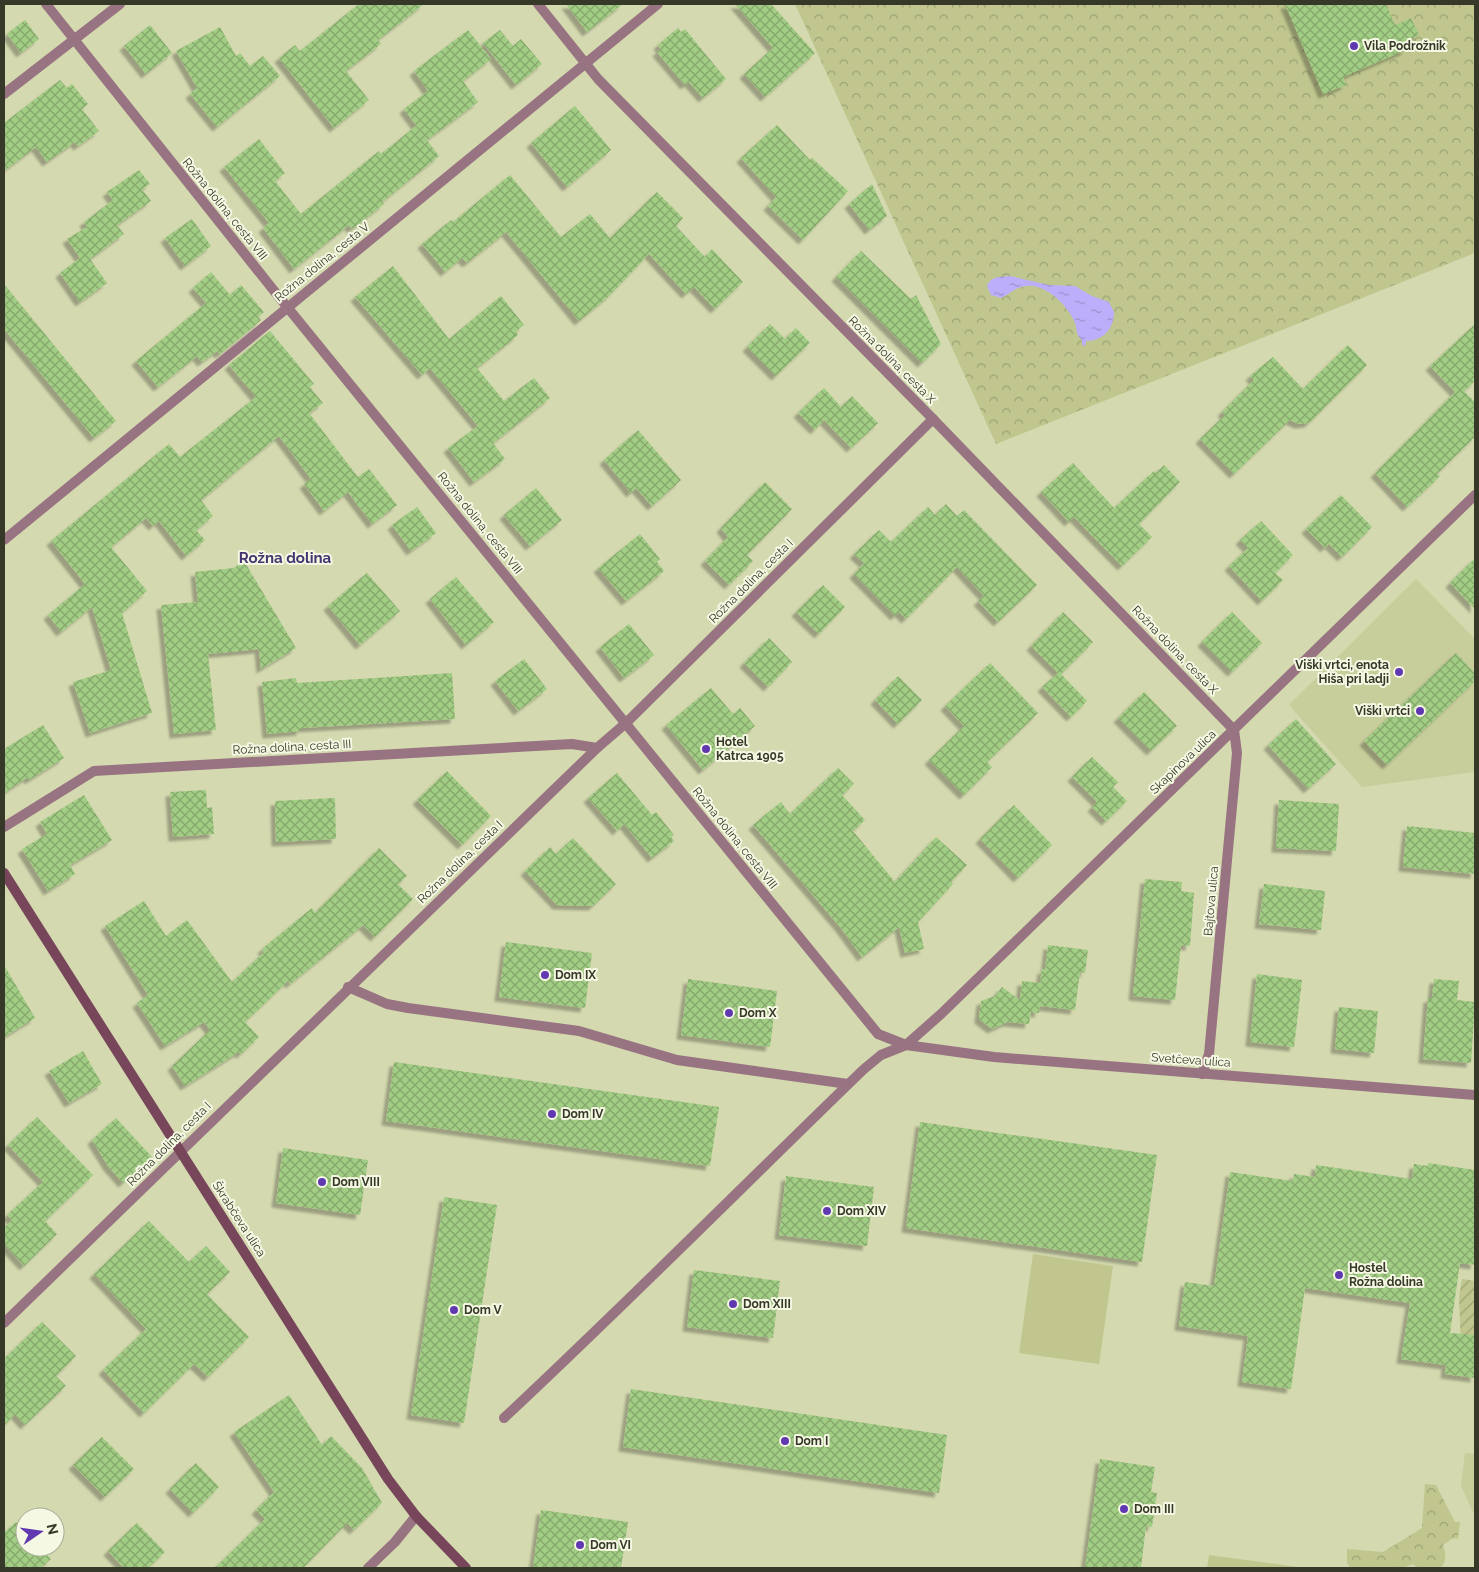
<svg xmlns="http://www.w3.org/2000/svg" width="1479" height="1572" font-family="Raleway,sans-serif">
<defs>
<pattern id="park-crowns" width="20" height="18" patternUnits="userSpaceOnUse" patternTransform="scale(1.25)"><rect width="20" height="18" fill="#c0c68e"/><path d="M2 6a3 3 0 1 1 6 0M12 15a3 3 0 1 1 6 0" fill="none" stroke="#9da274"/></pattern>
<pattern id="garden-furrows" width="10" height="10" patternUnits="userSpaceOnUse" patternTransform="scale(1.25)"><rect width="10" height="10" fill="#c0c68e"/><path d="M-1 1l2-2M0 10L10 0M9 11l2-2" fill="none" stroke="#9da274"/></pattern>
<pattern id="water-ripples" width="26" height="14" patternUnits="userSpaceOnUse" patternTransform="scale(1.25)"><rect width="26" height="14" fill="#bdaefb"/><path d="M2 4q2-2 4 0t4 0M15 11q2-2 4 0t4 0" fill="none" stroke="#9a8fcb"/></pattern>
<pattern id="building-cross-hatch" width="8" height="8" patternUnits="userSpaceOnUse" patternTransform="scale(1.25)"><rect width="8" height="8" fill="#a2cd84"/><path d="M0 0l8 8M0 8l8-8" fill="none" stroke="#85a76c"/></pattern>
<filter id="shadow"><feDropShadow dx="-4.5" dy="4.5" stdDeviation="1" flood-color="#0004"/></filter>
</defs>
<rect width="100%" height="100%" fill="#d4d9af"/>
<g fill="#c8cd9c">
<path d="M 1416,579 L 1475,639 L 1475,772 L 1362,787 L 1289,705 Z"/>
<path d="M 1465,1453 L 1475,1454 L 1475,1516 L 1461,1486 Z"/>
</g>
<g fill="url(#park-crowns)">
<path d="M 795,4 L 1475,4 L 1475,253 L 996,444 Z"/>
<path d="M 1425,1484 L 1436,1485 L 1455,1522 L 1460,1522 L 1458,1539 L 1453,1538 L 1443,1545 C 1446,1554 1447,1562 1440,1568 L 1417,1568 L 1413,1564 L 1402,1568 L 1350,1568 L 1347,1563 L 1347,1549 L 1383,1552 L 1422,1528 Z"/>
</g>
<path fill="url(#garden-furrows)" d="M 1462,1279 L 1475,1281 L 1475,1352 L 1461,1350 L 1459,1297 Z"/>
<g fill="#c0c68e">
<path d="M 1033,1254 L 1113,1266 L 1099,1364 L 1019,1353 Z"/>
<path d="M 1209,1555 L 1305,1568 L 1207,1568 Z"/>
</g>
<path fill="url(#water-ripples)" d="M 1010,276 L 1049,285 L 1075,286 L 1092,296 L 1109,302 L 1114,312 C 1114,329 1103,341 1086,341 L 1085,346 L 1082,345 L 1082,340 C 1076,336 1077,329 1075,323 C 1067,304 1043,280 1021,287 C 1014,289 1008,295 1001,298 L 991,295 L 987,286 C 991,276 1000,277 1010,276 Z"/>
<g fill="url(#building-cross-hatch)" filter="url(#shadow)">
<path d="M 359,4 L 424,4 L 378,40 L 381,44 L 346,71 L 369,100 L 334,128 L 279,58 L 295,45 L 300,51 Z"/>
<path d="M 566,4 L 623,4 L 587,32 Z"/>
<path d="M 735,4 L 771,4 L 815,53 L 765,97 L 744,74 L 773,48 Z"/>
<path d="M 1285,4 L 1386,4 L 1395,25 L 1411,18 L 1419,35 L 1403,43 L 1406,50 L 1343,77 L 1346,85 L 1323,94 Z"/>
<path d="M 25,20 L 39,39 L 21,53 L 7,34 Z"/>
<path d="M 150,25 L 172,53 L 146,74 L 124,46 Z"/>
<path d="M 220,27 L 236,56 L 240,53 L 250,66 L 263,56 L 280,76 L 217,127 L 190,94 L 197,88 L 176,51 Z"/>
<path d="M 678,28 L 681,32 L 685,29 L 726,79 L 703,98 L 689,82 L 685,85 L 657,52 L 661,49 L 658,45 Z"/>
<path d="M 468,30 L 491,59 L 463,81 L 478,102 L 427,140 L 404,109 L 428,91 L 414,71 Z"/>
<path d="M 500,30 L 513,46 L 521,39 L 542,64 L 516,85 L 483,43 Z"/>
<path d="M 60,80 L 67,88 L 72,84 L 88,104 L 82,109 L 99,131 L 78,146 L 75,142 L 47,162 L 36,147 L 4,171 L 4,123 Z"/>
<path d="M 575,106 L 611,150 L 567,187 L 531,143 Z"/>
<path d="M 777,125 L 810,160 L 812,158 L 848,191 L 803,240 L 768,206 L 776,197 L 741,158 Z"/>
<path d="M 416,126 L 439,156 L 382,202 L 384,204 L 352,229 L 349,225 L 294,269 L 263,228 L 269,223 L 224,167 L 259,139 L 285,173 L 275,181 L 301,214 L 379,151 L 381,154 Z"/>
<path d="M 139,170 L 150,184 L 142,189 L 151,201 L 117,225 L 124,234 L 90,259 L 107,283 L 80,302 L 60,273 L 80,258 L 67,239 L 87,227 L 84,222 L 113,200 L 107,192 Z"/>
<path d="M 510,175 L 561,237 L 590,214 L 610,238 L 657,192 L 683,218 L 676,226 L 705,257 L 712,249 L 743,282 L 715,309 L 694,287 L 686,294 L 649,254 L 609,296 L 579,321 L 506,232 L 467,263 L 462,258 L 445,272 L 422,244 L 451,220 L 453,222 Z"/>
<path d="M 872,184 L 887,216 L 869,230 L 849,204 Z"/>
<path d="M 192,219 L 211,246 L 185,266 L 165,238 Z"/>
<path d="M 861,251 L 911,299 L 916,295 L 941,344 L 922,363 L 836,277 Z"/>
<path d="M 393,266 L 449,339 L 501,296 L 524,325 L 516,331 L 518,335 L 477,368 L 504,401 L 534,378 L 550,398 L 493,443 L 505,459 L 474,482 L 448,448 L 478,426 L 430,368 L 422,375 L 355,297 Z"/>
<path d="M 211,272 L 230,295 L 241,285 L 264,312 L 258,317 L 261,320 L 220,354 L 217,351 L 202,362 L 197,356 L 158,387 L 136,361 L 206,303 L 193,288 Z"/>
<path d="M 4,284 L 116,421 L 94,438 L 4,329 Z"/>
<path d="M 770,324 L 785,339 L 796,328 L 810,343 L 776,376 L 747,347 Z"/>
<path d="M 1475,324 L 1475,381 L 1464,391 L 1475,402 L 1475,437 L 1437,474 L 1440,476 L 1407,507 L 1375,473 L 1455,392 L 1430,366 Z"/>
<path d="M 270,331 L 314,384 L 310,387 L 323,403 L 309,413 L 358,477 L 369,469 L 397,505 L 372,524 L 348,492 L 324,511 L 304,484 L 311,479 L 279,436 L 201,500 L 213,516 L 196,530 L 205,540 L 186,556 L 159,521 L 153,526 L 146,518 L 111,547 L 147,591 L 122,613 L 152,713 L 90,733 L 73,682 L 111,670 L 92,607 L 61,632 L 48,615 L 85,584 L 51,541 L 169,444 L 180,457 L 256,397 L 229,365 Z"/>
<path d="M 1348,345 L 1367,365 L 1309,423 L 1299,424 L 1290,420 L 1234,474 L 1200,439 L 1225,415 L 1222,412 L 1254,380 L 1250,376 L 1273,357 L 1303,389 Z"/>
<path d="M 824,388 L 841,407 L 852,396 L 878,423 L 851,448 L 824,420 L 815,430 L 798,413 Z"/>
<path d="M 638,430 L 681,480 L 652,506 L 636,488 L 631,493 L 604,460 Z"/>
<path d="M 1073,463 L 1114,508 L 1154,471 L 1156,473 L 1164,465 L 1180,482 L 1139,524 L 1152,537 L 1122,566 L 1074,517 L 1069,522 L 1041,492 Z"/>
<path d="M 765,482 L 792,509 L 747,555 L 753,561 L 729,585 L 705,561 L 728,537 L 721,528 Z"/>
<path d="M 536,488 L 562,520 L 530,546 L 504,515 Z"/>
<path d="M 1341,495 L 1372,527 L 1342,557 L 1329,544 L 1325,548 L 1306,529 Z"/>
<path d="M 946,504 L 957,516 L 964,510 L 1037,585 L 998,622 L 978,601 L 984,596 L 957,567 L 906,619 L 899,612 L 895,616 L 854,574 L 864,563 L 854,554 L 879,530 L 891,542 L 928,507 L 935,515 Z"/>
<path d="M 417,507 L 436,533 L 411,551 L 392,525 Z"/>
<path d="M 1261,521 L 1293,555 L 1275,573 L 1283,580 L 1262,601 L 1229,566 L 1248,548 L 1240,540 Z"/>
<path d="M 640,534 L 660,559 L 657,562 L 664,571 L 626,601 L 598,568 Z"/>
<path d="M 1475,558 L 1475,609 L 1450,583 Z"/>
<path d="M 244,561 L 296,648 L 261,669 L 259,649 L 208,654 L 216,730 L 174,734 L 161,605 L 198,602 L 195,572 L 234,568 Z"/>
<path d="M 367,573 L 400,611 L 360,645 L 328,606 Z"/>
<path d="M 456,577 L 494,622 L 466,645 L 430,599 Z"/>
<path d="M 823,585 L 845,607 L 819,634 L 796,612 Z"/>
<path d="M 1063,612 L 1093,642 L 1061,674 L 1087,701 L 1071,717 L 1042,687 L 1058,673 L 1031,646 Z"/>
<path d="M 1232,612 L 1262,643 L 1232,672 L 1202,642 Z"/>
<path d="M 629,624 L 654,655 L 624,678 L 600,647 Z"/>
<path d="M 769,638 L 792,662 L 768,687 L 744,663 Z"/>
<path d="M 1456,653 L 1475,673 L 1475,681 L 1387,765 L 1364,741 Z"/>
<path d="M 524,659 L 547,689 L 518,711 L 495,681 Z"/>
<path d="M 990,663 L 1038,713 L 987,762 L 992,767 L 964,795 L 929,760 L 964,726 L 945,706 Z"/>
<path d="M 452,673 L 455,719 L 301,728 L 301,731 L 267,734 L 262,682 L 296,678 L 297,683 Z"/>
<path d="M 898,676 L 922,700 L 898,724 L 875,700 Z"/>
<path d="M 711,688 L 733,714 L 740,708 L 755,726 L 703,770 L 666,725 Z"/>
<path d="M 1144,692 L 1177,726 L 1151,751 L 1118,718 Z"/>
<path d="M 1296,719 L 1336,764 L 1308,789 L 1268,745 Z"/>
<path d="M 43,725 L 64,758 L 29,780 L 28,777 L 4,793 L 4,749 Z"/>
<path d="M 1092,757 L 1118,782 L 1113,787 L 1127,801 L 1106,821 L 1092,807 L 1097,802 L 1072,777 Z"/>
<path d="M 838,768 L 854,784 L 842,795 L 865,820 L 853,831 L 895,882 L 936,837 L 967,865 L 951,882 L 953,884 L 918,922 L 924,949 L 905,953 L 899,927 L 862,957 L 840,927 L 753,825 L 781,802 L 790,814 Z"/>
<path d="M 447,771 L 491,816 L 462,845 L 417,800 Z"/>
<path d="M 617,773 L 652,815 L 656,812 L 674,835 L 671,837 L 674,841 L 652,858 L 624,824 L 617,831 L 588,798 Z"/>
<path d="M 206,790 L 207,808 L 212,807 L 214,834 L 173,837 L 170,792 Z"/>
<path d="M 84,795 L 112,840 L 70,865 L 75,874 L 48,891 L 22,849 L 47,834 L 40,822 Z"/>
<path d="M 335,798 L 336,839 L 276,842 L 275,801 Z"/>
<path d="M 1279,800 L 1339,804 L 1336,851 L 1276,848 Z"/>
<path d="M 1014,805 L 1052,845 L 1018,878 L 980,839 Z"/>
<path d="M 1407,826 L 1475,833 L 1475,874 L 1403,867 Z"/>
<path d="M 573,838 L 616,884 L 593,906 L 557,905 L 525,871 L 550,847 L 556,854 Z"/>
<path d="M 379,848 L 407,876 L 398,884 L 413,899 L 375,937 L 363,925 L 290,984 L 288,981 L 245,1022 L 259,1037 L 241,1054 L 239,1052 L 185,1086 L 172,1066 L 210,1030 L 204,1022 L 165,1046 L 137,1003 L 148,995 L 105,926 L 144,901 L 166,936 L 187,920 L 232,982 L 264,952 L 262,949 L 312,908 L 315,913 Z"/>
<path d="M 1145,879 L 1182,882 L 1181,891 L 1194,893 L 1190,946 L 1181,945 L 1175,1000 L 1133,996 Z"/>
<path d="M 1264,884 L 1325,891 L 1321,930 L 1259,924 Z"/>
<path d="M 506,942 L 592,953 L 585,1008 L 499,997 Z"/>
<path d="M 1048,945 L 1088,950 L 1085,973 L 1080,972 L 1075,1010 L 1040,1006 L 1039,1013 L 1031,1012 L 1029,1024 L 1007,1022 L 992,1029 L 979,1019 L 981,1001 L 995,996 L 1002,987 L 1020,1000 L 1022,981 L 1040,983 L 1042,969 L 1045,970 Z"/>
<path d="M 4,965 L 35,1018 L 4,1037 Z"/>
<path d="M 1257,974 L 1302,980 L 1294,1047 L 1250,1042 Z"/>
<path d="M 688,979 L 777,991 L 770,1047 L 681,1035 Z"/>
<path d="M 1434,979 L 1459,981 L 1457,1000 L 1475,1002 L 1471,1063 L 1423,1059 L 1428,998 L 1432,998 Z"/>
<path d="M 1339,1007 L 1378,1011 L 1374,1053 L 1335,1049 Z"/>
<path d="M 83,1051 L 102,1084 L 69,1103 L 49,1071 Z"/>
<path d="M 394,1062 L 719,1107 L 710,1166 L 386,1121 Z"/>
<path d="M 37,1117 L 93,1175 L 45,1221 L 57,1234 L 24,1266 L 4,1244 L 4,1228 L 12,1220 L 7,1215 L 43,1182 L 8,1145 Z"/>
<path d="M 116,1118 L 152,1157 L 123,1183 L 108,1166 L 92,1140 Z"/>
<path d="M 920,1122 L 1157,1155 L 1142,1262 L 906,1228 Z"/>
<path d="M 283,1148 L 368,1160 L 360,1215 L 276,1203 Z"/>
<path d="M 1428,1163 L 1475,1170 L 1475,1265 L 1460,1263 L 1450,1333 L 1475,1335 L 1475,1378 L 1445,1374 L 1446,1365 L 1401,1359 L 1410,1303 L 1305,1288 L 1291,1389 L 1242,1382 L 1248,1336 L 1179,1326 L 1185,1282 L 1214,1286 L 1230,1172 L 1293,1181 L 1294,1174 L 1315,1177 L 1316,1165 L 1412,1179 L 1414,1164 L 1428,1166 Z"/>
<path d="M 786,1176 L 874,1187 L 867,1246 L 779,1235 Z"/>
<path d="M 444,1197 L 497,1205 L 464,1423 L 411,1415 Z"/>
<path d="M 149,1221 L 189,1262 L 206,1246 L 230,1272 L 207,1294 L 249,1337 L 208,1377 L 194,1364 L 144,1413 L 103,1370 L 146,1329 L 94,1274 Z"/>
<path d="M 694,1270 L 780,1281 L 773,1338 L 687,1327 Z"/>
<path d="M 42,1322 L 76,1356 L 56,1376 L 66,1386 L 25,1425 L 15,1414 L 4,1426 L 4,1359 Z"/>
<path d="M 631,1389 L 947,1435 L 939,1493 L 623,1447 Z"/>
<path d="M 289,1395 L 322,1445 L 331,1436 L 362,1468 L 382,1503 L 354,1530 L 347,1523 L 303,1568 L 215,1568 L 265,1519 L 256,1510 L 274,1492 L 234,1432 Z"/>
<path d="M 102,1437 L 134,1469 L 105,1497 L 73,1465 Z"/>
<path d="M 1100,1459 L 1155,1467 L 1151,1492 L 1157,1493 L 1152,1527 L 1146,1526 L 1141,1568 L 1085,1568 Z"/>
<path d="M 196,1463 L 219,1487 L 193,1513 L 170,1489 Z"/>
<path d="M 541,1510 L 628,1522 L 621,1568 L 533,1568 Z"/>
<path d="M 16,1522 L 25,1531 L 25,1547 L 40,1547 L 51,1559 L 41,1568 L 4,1568 L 4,1533 Z"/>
<path d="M 137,1523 L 165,1552 L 148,1568 L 124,1568 L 108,1551 Z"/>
</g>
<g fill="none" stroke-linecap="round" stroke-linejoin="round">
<g stroke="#987482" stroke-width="10">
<path d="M 46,4 L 275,292 L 878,1034 L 906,1045 L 994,1057 L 1475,1095"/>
<path d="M 538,4 L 598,79 L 933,419 L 1234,730 L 1237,753 L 1209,1054 L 1202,1074"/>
<path d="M 4,94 L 120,4"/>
<path d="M 4,540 L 658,4"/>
<path d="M 4,827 L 94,771 L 572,744 L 597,748"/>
<path d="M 348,987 L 387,1004 L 408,1008 L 579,1031 L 677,1060 L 848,1084"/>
<path d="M 4,1323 L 597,748 L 626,723 L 933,419"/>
<path d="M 504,1418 C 626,1304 744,1185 864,1069 L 881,1055 L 906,1045 L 941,1014 L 1475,495"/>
<path d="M 368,1568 L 395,1542 L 416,1516"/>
</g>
<path stroke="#78465b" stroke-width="10" d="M 4,873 L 388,1479 L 416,1516 L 466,1568"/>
</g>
<g fill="#6039b1" stroke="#f5f8e3" stroke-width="2">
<circle cx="1354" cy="46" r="5"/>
<circle cx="1399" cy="672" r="5"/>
<circle cx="1420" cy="711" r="5"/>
<circle cx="706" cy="749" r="5"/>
<circle cx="545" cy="975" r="5"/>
<circle cx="729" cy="1013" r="5"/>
<circle cx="552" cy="1114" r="5"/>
<circle cx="322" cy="1182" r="5"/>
<circle cx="827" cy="1211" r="5"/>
<circle cx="1339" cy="1275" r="5"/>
<circle cx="733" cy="1304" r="5"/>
<circle cx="454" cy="1310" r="5"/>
<circle cx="785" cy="1441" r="5"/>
<circle cx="1124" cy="1509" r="5"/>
<circle cx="580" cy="1545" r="5"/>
</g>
<g text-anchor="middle" stroke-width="4" stroke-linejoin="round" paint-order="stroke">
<g font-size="12" font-weight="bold" fill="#373928" stroke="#f5f8e3" text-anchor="start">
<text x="1364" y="50">Vila Podrožnik</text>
<text x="1389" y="669" text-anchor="end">Viški vrtci, enota<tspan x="1389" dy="14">Hiša pri ladji</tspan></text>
<text x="1410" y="715" text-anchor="end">Viški vrtci</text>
<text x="716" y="746">Hotel<tspan x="716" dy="14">Katrca 1905</tspan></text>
<text x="555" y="979">Dom IX</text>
<text x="739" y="1017">Dom X</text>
<text x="562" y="1118">Dom IV</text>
<text x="332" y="1186">Dom VIII</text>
<text x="837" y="1215">Dom XIV</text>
<text x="1349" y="1272">Hostel<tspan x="1349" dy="14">Rožna dolina</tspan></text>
<text x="743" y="1308">Dom XIII</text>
<text x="464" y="1314">Dom V</text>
<text x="795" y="1445">Dom I</text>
<text x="1134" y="1513">Dom III</text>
<text x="590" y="1549">Dom VI</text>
</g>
<g font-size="12" fill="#373928" stroke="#f5f8e3">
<text transform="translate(225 209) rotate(51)" y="4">Rožna dolina, cesta VIII</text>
<text transform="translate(322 262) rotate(-39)" y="4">Rožna dolina, cesta V</text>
<text transform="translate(892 360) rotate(45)" y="4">Rožna dolina, cesta X</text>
<text transform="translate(480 523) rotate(51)" y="4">Rožna dolina, cesta VIII</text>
<text transform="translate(751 581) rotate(-45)" y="4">Rožna dolina, cesta I</text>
<text transform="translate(1175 650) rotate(46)" y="4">Rožna dolina, cesta X</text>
<text transform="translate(292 747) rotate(-3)" y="4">Rožna dolina, cesta III</text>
<text transform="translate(1183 762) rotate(-44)" y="4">Skapinova ulica</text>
<text transform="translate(735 838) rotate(51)" y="4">Rožna dolina, cesta VIII</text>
<text transform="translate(460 862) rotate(-44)" y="4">Rožna dolina, cesta I</text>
<text transform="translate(1211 901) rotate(-85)" y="4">Bajtova ulica</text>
<text transform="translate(1191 1060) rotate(4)" y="4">Svetčeva ulica</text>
<text transform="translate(169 1144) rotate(-45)" y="4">Rožna dolina, cesta I</text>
<text transform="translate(239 1219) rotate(57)" y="4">Škrabčeva ulica</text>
</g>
<g font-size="15" font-weight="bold" fill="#453572" stroke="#f5f8e3">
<text x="285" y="563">Rožna dolina</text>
</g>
</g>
<rect width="1479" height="1572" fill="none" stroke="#373928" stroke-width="10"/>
<g transform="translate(40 1532) rotate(77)"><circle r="24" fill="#f5f8e3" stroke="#a9ac98"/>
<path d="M0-4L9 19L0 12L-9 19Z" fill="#6039b1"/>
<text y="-8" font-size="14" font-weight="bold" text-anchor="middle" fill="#373928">N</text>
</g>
</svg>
